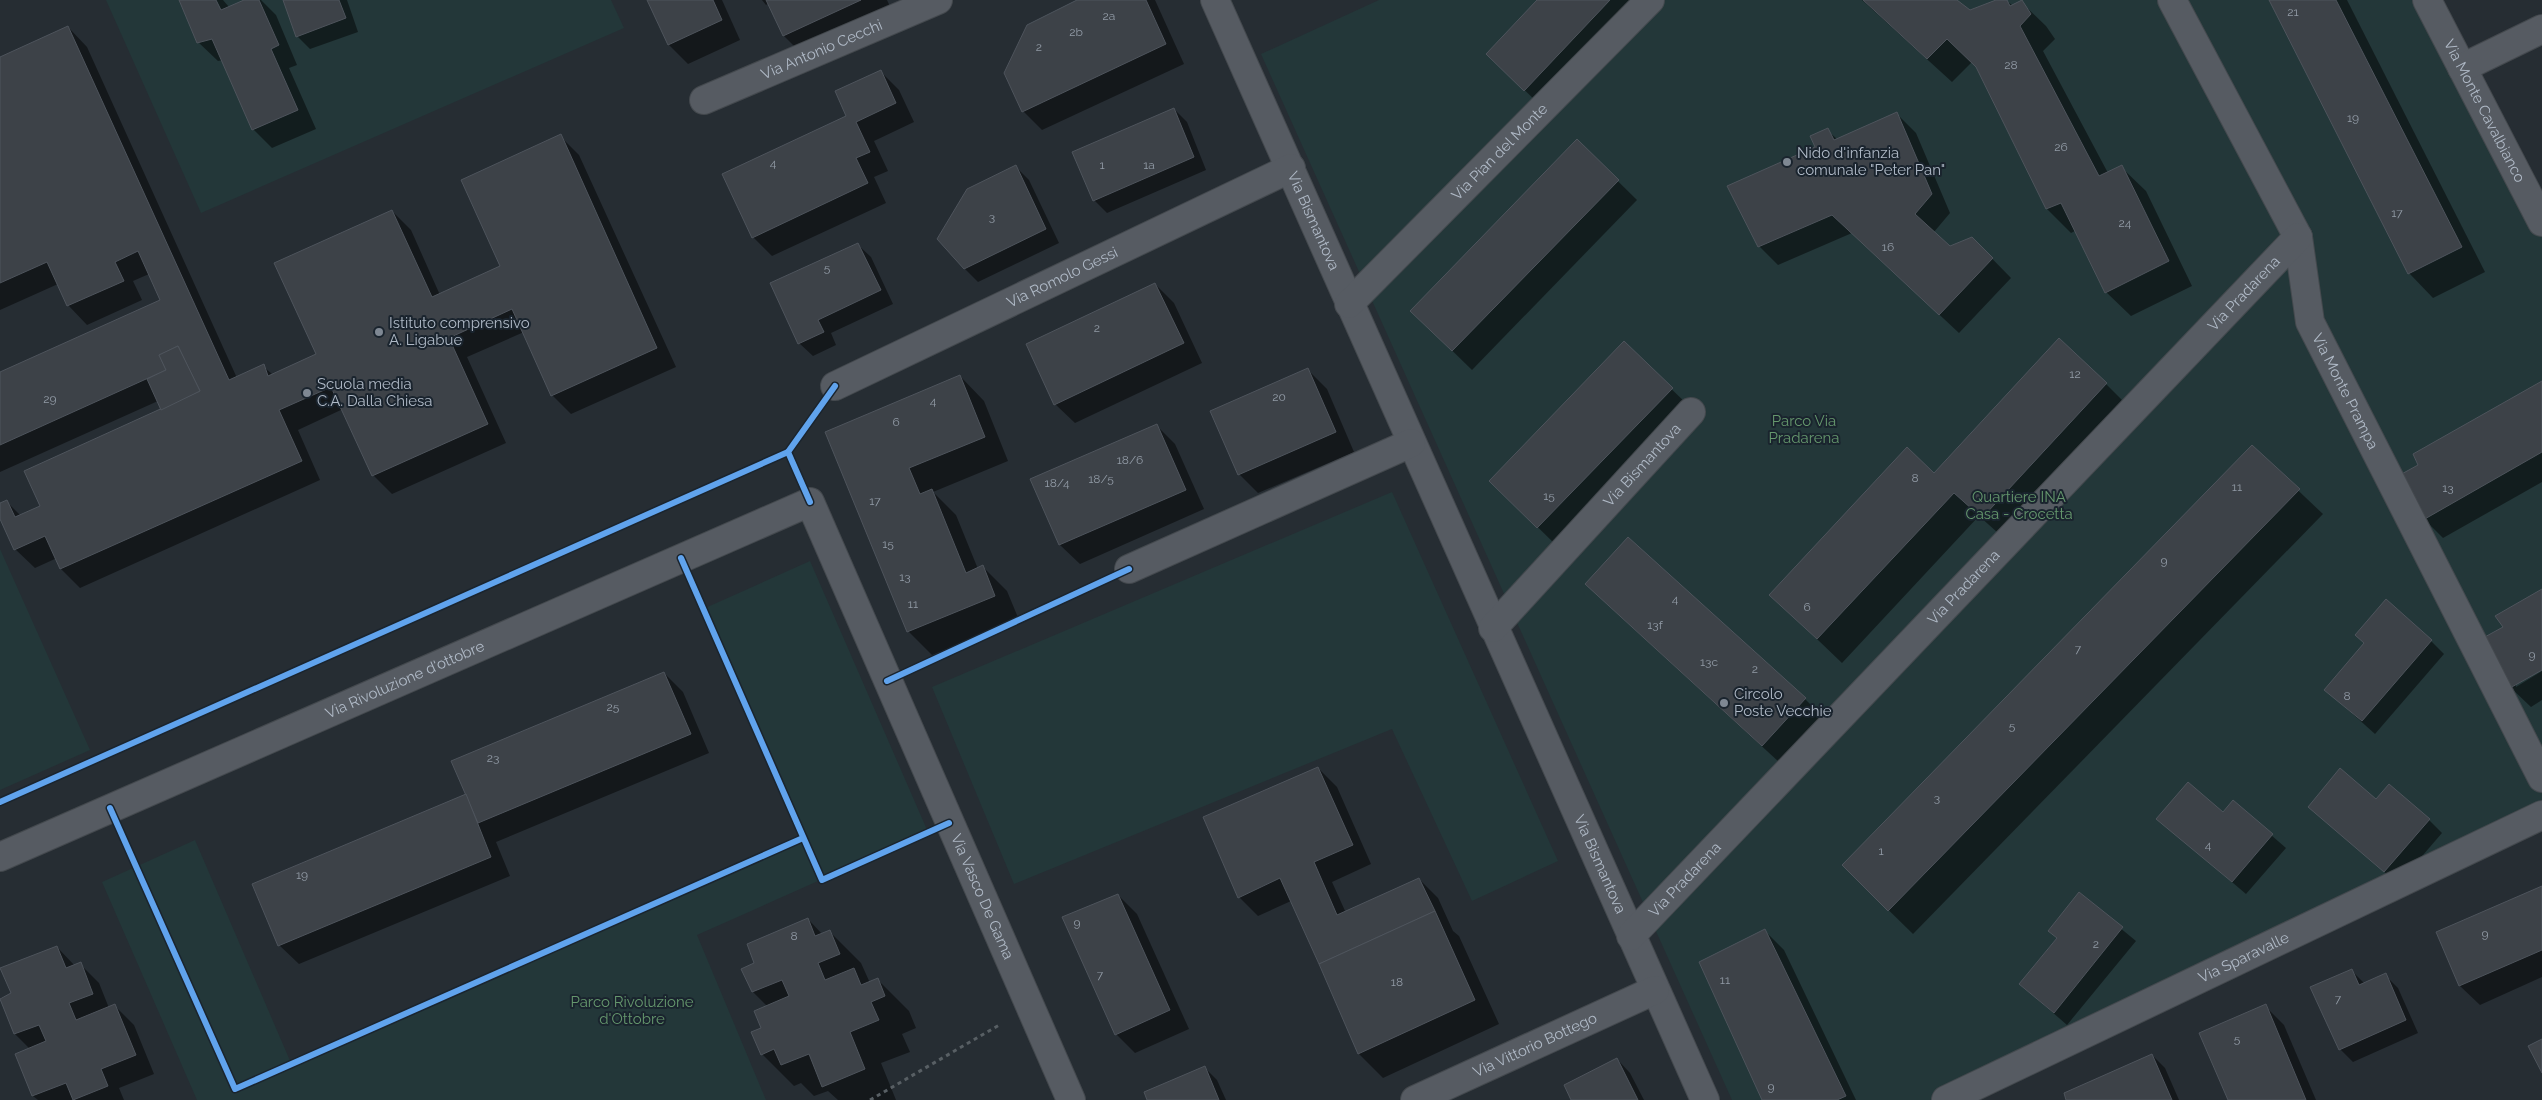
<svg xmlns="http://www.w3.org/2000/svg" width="2542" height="1100" font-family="Raleway,sans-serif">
<rect width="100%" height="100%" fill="#262d33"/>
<g fill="#233739">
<path d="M 106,0 L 611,0 L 624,28 L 201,213 Z"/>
<path d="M 1379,0 L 2428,0 L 2542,220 L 2542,815 L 1946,1100 L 1732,1100 L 1261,54 Z"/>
<path d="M 1392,492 L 1558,861 L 1472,901 L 1392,729 L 1014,884 L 932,687 Z"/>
<path d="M 0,549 L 90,750 L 0,790 Z"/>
<path d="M 810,561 L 928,832 L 697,935 L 766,1100 L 197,1100 L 102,882 L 195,840 L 291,1063 L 803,838 L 703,609 Z"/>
</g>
<g fill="#0007">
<path d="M 180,0 L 223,0 L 229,7 L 247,0 L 261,0 L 276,15 L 297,65 L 289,68 L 316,129 L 272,148 L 253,129 L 223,60 L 218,61 L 198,42 Z"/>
<path d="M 284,0 L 347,0 L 358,32 L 310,49 L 297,36 Z"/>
<path d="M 648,0 L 722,0 L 740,40 L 688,64 L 669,45 Z"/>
<path d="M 762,0 L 887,0 L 893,13 L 803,55 L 784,36 L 769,3 L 766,5 Z"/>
<path d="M 1080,0 L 1155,0 L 1184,64 L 1042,130 L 1023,111 Z"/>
<path d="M 1539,0 L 1647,0 L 1544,109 L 1507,73 Z"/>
<path d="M 1862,0 L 1955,0 L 1970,11 L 1999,0 L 2006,0 L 2013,6 L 2021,2 L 2046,26 L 2055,39 L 2043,51 L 2108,173 L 2121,167 L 2146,191 L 2192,286 L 2131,316 L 2106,292 L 2075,231 L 2071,233 L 2047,209 L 1977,67 L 1972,62 L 1952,82 Z"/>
<path d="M 2271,0 L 2347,0 L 2485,272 L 2433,298 L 2409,273 Z"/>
<path d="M 68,27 L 87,47 L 237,378 L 263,366 L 273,375 L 318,355 L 392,211 L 411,230 L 440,295 L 502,267 L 560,136 L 579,155 L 676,367 L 571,414 L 552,395 L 524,332 L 467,357 L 506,443 L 392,494 L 373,475 L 343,409 L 298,430 L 320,480 L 80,588 L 61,569 L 57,558 L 35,568 L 15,549 L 0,516 L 0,505 L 7,502 L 21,516 L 41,506 L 162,410 L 158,401 L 0,472 L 0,374 L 162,301 L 149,274 L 133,281 L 142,300 L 87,325 L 68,305 L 58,284 L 0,310 L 0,58 Z"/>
<path d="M 880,71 L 899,90 L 914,122 L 874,141 L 888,171 L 874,177 L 886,203 L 772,256 L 753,237 L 848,117 Z"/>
<path d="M 1174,109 L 1187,122 L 1206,170 L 1107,213 L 1094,200 Z"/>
<path d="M 1897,114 L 1916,133 L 1950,213 L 1934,232 L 1950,247 L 1972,238 L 2011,278 L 1959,333 L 1852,233 L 1778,265 L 1759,246 L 1827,130 L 1838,140 Z"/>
<path d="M 1577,141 L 1637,200 L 1472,370 L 1431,330 Z"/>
<path d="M 1016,167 L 1029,180 L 1059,243 L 978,282 L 964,268 Z"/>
<path d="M 857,244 L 871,257 L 893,304 L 831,333 L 836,345 L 813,356 L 799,343 Z"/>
<path d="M 1155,284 L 1174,303 L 1202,363 L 1075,423 L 1055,404 Z"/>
<path d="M 1624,343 L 1691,408 L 1557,546 L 1510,500 Z"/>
<path d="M 1308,370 L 1327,389 L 1354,452 L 1258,493 L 1239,474 Z"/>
<path d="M 960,376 L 984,401 L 1008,461 L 933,492 L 956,515 L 978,569 L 983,567 L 1007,591 L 1019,620 L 932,655 L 908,631 L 827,433 Z"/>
<path d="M 2542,382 L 2542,482 L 2443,538 L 2424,519 L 2420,465 Z"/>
<path d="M 2106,384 L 2130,408 L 2007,541 L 1979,516 L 1842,663 L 1771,595 L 1934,474 Z"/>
<path d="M 1156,425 L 1175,444 L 1204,509 L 1080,564 L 1060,545 L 1031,480 Z"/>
<path d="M 2252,447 L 2323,514 L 1913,934 L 1868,890 Z"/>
<path d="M 2542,591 L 2542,669 L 2516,684 L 2516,687 L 2542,671 L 2542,700 L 2531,707 L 2511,688 L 2485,639 L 2504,627 Z"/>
<path d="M 1606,603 L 1805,699 L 1824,718 L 1781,764 Z"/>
<path d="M 2431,641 L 2444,654 L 2375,734 L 2326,690 L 2365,644 Z"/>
<path d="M 664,673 L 683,692 L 709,753 L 496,842 L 510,876 L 299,964 L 279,945 L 467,795 Z"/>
<path d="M 1318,768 L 1337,787 L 1371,864 L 1332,882 L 1346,913 L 1419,879 L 1438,898 L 1453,931 L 1459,936 L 1499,1024 L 1383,1078 L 1359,1054 L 1291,901 L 1258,916 L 1239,897 Z"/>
<path d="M 2377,801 L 2429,820 L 2442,833 L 2398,884 L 2309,806 Z"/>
<path d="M 2233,802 L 2286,848 L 2246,894 L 2158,819 L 2223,813 Z"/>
<path d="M 2542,888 L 2542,977 L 2480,1005 L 2460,986 L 2437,933 Z"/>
<path d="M 2079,894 L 2136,941 L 2067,1025 L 2020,984 L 2057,938 L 2049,930 Z"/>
<path d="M 1118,895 L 1137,914 L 1189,1029 L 1135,1053 L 1116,1034 Z"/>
<path d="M 808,919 L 822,934 L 829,931 L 861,963 L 870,983 L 877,979 L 909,1011 L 916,1028 L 902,1034 L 910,1052 L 881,1063 L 896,1100 L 838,1100 L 828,1091 L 814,1096 L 801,1083 L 794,1086 L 762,1054 L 762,1029 L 767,1006 L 753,992 L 755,964 Z"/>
<path d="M 1765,931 L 1784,950 L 1856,1100 L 1763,1100 Z"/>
<path d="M 57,947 L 75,966 L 80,964 L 99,983 L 109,1008 L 115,1006 L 134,1025 L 154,1074 L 119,1088 L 124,1100 L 38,1100 L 33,1096 L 17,1054 L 30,1049 L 15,1034 L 1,998 L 12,994 Z"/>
<path d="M 2351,970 L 2365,984 L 2385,975 L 2398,988 L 2418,1033 L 2353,1062 L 2340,1049 Z"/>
<path d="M 2265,1006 L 2284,1025 L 2316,1100 L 2229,1100 Z"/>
<path d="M 2152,1055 L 2165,1068 L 2179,1100 L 2068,1100 Z"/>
<path d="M 1617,1059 L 1630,1073 L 1644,1100 L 1573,1100 Z"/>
<path d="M 1204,1067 L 1217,1080 L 1226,1100 L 1149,1100 Z"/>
</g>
<g fill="#3d4248" stroke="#4e545c">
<path d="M 179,0 L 216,0 L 221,10 L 244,0 L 259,0 L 279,45 L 271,49 L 298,110 L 252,130 L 212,39 L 197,43 Z"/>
<path d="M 283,0 L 339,0 L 346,18 L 296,37 Z"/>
<path d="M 647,0 L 713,0 L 722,20 L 668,45 Z"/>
<path d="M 766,0 L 861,0 L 783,36 Z"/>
<path d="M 1077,0 L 1146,0 L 1166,44 L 1022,112 L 1004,73 L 1027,25 Z"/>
<path d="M 1537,0 L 1610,0 L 1524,91 L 1486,54 Z"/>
<path d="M 1863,0 L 1957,0 L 1970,10 L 1996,0 L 2007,0 L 2010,6 L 2022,0 L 2031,14 L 2020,26 L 2099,176 L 2122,165 L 2169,261 L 2105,293 L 2061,203 L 2046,209 L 1976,67 L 1947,39 L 1927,59 Z"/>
<path d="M 2269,0 L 2336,0 L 2462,247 L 2408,274 Z"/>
<path d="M 68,26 L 229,380 L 264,364 L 268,376 L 316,354 L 274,263 L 392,210 L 432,297 L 500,266 L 461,180 L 561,134 L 657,348 L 551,396 L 512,309 L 449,338 L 488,424 L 372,476 L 331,387 L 279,410 L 302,461 L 60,569 L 45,536 L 14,550 L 0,519 L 0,503 L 7,500 L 15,517 L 40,506 L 24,471 L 200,391 L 178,346 L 159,355 L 166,370 L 0,445 L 0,372 L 160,300 L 138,251 L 115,262 L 124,281 L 67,306 L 47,262 L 0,283 L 0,57 Z"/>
<path d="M 881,70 L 896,103 L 856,122 L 870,152 L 856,158 L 868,183 L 752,238 L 722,174 L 846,116 L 835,91 Z"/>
<path d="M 1174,108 L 1194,157 L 1093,201 L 1072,152 Z"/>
<path d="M 1897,112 L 1932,194 L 1915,214 L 1950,246 L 1972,237 L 1993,258 L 1939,315 L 1832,215 L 1758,247 L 1727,186 L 1815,147 L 1810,136 L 1828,128 L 1834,140 Z"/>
<path d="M 1577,139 L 1619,180 L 1452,351 L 1410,311 Z"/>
<path d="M 1016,165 L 1046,229 L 964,269 L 937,239 L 967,189 Z"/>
<path d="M 858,243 L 881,290 L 818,320 L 824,332 L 798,344 L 770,283 Z"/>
<path d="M 1155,283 L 1184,343 L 1054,405 L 1026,344 Z"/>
<path d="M 2059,338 L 2107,383 L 1982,518 L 1954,493 L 1817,639 L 1769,595 L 1907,447 L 1934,473 Z"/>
<path d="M 1624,341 L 1673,388 L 1537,528 L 1489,481 Z"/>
<path d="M 178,346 L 200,391 L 161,410 L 147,379 L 166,370 L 159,355 Z"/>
<path d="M 1308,368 L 1336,432 L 1238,475 L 1210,411 Z"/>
<path d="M 960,375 L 985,437 L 909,468 L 920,494 L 932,489 L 966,573 L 983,565 L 995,596 L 907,632 L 825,432 Z"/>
<path d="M 2542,381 L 2542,452 L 2423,520 L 2398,476 L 2418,465 L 2413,454 Z"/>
<path d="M 1157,424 L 1186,490 L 1059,545 L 1030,479 Z"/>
<path d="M 2252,445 L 2300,489 L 1888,911 L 1842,865 Z"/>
<path d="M 1628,537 L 1806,698 L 1762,746 L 1585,584 Z"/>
<path d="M 2542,589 L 2542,670 L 2510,688 L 2483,638 L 2503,627 L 2495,616 Z"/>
<path d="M 2386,599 L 2432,640 L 2362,721 L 2324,690 L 2364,643 L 2355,635 Z"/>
<path d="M 664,672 L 691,734 L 478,823 L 451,761 Z"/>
<path d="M 1318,767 L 1353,845 L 1314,862 L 1337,915 L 1419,878 L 1435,911 L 1319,964 L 1280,878 L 1238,898 L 1203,817 Z"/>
<path d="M 2340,768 L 2376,799 L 2389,784 L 2430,819 L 2384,872 L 2308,807 Z"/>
<path d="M 2188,782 L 2223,812 L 2233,800 L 2273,834 L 2232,882 L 2156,819 Z"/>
<path d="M 466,794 L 491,857 L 278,946 L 252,884 Z"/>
<path d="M 2542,886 L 2542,950 L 2459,986 L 2436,932 Z"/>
<path d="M 2079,892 L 2123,927 L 2054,1013 L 2019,984 L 2057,938 L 2048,931 Z"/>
<path d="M 1118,894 L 1170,1010 L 1115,1035 L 1062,917 Z"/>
<path d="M 1435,911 L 1475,1000 L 1358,1054 L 1319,964 Z"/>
<path d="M 808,918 L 815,936 L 830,930 L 840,954 L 818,963 L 825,980 L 854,968 L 861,985 L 878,978 L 885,996 L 871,1002 L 879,1020 L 850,1032 L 865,1069 L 822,1087 L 809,1054 L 781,1065 L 774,1049 L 761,1055 L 751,1032 L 761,1028 L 754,1011 L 789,996 L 782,980 L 752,992 L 741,969 L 754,963 L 747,944 Z"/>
<path d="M 1765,929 L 1846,1096 L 1837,1100 L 1762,1100 L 1699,962 Z"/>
<path d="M 57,946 L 66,968 L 81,962 L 93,994 L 69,1003 L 76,1020 L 115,1004 L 136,1055 L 101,1069 L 108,1086 L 73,1100 L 66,1083 L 32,1096 L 15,1054 L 46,1041 L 39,1025 L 14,1034 L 0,999 L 11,993 L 0,968 Z"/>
<path d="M 2352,969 L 2359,985 L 2386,973 L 2406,1020 L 2339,1050 L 2310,987 Z"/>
<path d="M 2266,1004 L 2306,1100 L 2228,1100 L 2199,1033 Z"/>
<path d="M 2542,1039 L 2542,1073 L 2528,1046 Z"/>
<path d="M 2152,1054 L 2172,1100 L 2066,1100 L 2064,1093 Z"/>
<path d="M 1617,1058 L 1638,1100 L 1571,1100 L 1564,1085 Z"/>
<path d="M 1205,1066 L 1219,1100 L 1147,1100 L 1144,1092 Z"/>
</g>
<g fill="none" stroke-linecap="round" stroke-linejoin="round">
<defs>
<g id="minor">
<path id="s1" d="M 1215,0 L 1705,1100"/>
<path id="s2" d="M 2172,0 L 2298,237 L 2310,322 L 2542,778"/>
<path id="s3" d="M 2427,0 L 2542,222"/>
<path d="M 2462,68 L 2542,29"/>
<path id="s4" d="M 704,100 L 938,0"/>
<path id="s5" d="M 1349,304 L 1650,0"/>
<path id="s6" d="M 835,386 L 1291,168"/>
<path d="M 1129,569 L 1411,443"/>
<path id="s7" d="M 1493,628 L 1691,412"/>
<path id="s8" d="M 0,857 L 810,502 L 1071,1100"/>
<path id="s9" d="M 1631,936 L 2298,237"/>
<path id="s10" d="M 1415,1100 L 1655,990"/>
<path id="s11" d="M 1946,1100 L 2542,815"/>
</g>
</defs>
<use href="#minor" stroke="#44494e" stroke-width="30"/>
<path stroke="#585f64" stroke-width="3" stroke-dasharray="4 4" stroke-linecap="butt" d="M 870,1100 L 1001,1024"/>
<use href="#minor" stroke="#565b62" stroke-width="28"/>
<defs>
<g id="cycleway">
<path d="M 810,502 L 788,452 L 835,386"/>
<path d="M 681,558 L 822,880 L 949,823"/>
<path d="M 887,681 L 1129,569"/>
<path d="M 0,802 L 788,452"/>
<path d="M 110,808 L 235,1089 L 803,838"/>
</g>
</defs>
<use href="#cycleway" stroke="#1a242e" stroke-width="9"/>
<use href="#cycleway" stroke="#60a3ed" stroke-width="6"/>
</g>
<g fill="#7f8893" stroke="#1a242e" stroke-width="2">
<circle cx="1787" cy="162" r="5"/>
<circle cx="379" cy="332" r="5"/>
<circle cx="307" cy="393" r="5"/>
<circle cx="1724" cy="703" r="5"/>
</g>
<g text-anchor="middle" stroke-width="4" stroke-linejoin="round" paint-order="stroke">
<g font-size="12" fill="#929ba6">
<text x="2293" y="16">21</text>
<text x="1109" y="20">2a</text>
<text x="1076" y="36">2b</text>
<text x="1039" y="51">2</text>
<text x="2011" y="69">28</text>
<text x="2353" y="122">19</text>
<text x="2061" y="151">26</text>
<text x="773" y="167">4</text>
<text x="1102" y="169">1</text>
<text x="1149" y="169">1a</text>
<text x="2397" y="217">17</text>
<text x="992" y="221">3</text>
<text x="2125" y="227">24</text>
<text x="1888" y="251">16</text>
<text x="827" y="272">5</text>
<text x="1097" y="332">2</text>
<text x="2075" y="378">12</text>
<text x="1279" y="401">20</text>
<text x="50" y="403">29</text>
<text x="933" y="405">4</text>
<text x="896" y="426">6</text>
<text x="1130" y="464">18/6</text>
<text x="1915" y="482">8</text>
<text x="1101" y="483">18/5</text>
<text x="1057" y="487">18/4</text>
<text x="2237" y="491">11</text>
<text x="2448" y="492">13</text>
<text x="1549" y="500">15</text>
<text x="875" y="505">17</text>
<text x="888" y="548">15</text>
<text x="2164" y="565">9</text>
<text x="905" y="581">13</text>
<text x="1675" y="603">4</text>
<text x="913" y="608">11</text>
<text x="1807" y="611">6</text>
<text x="1655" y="629">13f</text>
<text x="2078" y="653">7</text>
<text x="2532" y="659">9</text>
<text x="1709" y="666">13c</text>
<text x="1755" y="673">2</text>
<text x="2347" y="700">8</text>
<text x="613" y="711">25</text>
<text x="2012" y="730">5</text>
<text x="493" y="762">23</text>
<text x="1937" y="802">3</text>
<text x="2208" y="849">4</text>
<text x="1881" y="855">1</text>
<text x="302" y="879">19</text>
<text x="1077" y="927">9</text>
<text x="2485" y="938">9</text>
<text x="794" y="940">8</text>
<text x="2096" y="948">2</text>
<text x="1100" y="979">7</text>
<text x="1725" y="984">11</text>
<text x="1397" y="986">18</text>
<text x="2338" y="1003">7</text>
<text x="2237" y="1043">5</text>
<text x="1771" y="1091">9</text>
</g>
<g font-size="15" fill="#afb9c6" stroke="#1a242e">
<text dy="5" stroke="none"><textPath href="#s4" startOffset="128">Via Antonio Cecchi</textPath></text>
<text dy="5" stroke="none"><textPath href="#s3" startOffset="125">Via Monte Cavalbianco</textPath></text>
<text dy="5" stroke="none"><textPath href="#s5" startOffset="214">Via Pian del Monte</textPath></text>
<text dy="5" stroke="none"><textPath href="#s1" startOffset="242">Via Bismantova</textPath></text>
<text dy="5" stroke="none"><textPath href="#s6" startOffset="252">Via Romolo Gessi</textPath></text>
<text dy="5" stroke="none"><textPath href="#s9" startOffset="888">Via Pradarena</textPath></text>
<text dy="5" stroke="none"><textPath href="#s2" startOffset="432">Via Monte Prampa</textPath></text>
<text dy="5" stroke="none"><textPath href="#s7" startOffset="221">Via Bismantova</textPath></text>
<text dy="5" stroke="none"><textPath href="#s9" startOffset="482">Via Pradarena</textPath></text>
<text dy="5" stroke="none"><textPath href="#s8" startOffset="442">Via Rivoluzione d'ottobre</textPath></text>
<text dy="5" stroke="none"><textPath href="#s1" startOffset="946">Via Bismantova</textPath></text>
<text dy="5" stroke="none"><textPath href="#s9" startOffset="78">Via Pradarena</textPath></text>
<text dy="5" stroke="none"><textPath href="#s8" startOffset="1315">Via Vasco De Gama</textPath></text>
<text dy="5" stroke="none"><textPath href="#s11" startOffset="330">Via Sparavalle</textPath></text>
<text dy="5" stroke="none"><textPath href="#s10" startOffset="132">Via Vittorio Bottego</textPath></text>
</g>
<g font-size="15" fill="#afb9c6" stroke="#1a242e" text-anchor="start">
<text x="1797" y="158">Nido d'infanzia<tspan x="1797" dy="17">comunale "Peter Pan"</tspan></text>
<text x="389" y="328">Istituto comprensivo<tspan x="389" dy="17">A. Ligabue</tspan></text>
<text x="317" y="389">Scuola media<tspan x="317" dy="17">C.A. Dalla Chiesa</tspan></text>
<text x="1734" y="699">Circolo<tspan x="1734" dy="17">Poste Vecchie</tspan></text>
</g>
<g font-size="15" fill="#65976d" stroke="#1a242e">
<text x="1804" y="426">Parco Via<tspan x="1804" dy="17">Pradarena</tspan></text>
<text x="2019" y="502">Quartiere INA<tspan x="2019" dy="17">Casa - Crocetta</tspan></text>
<text x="632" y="1007">Parco Rivoluzione<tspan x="632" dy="17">d'Ottobre</tspan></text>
</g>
</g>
</svg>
